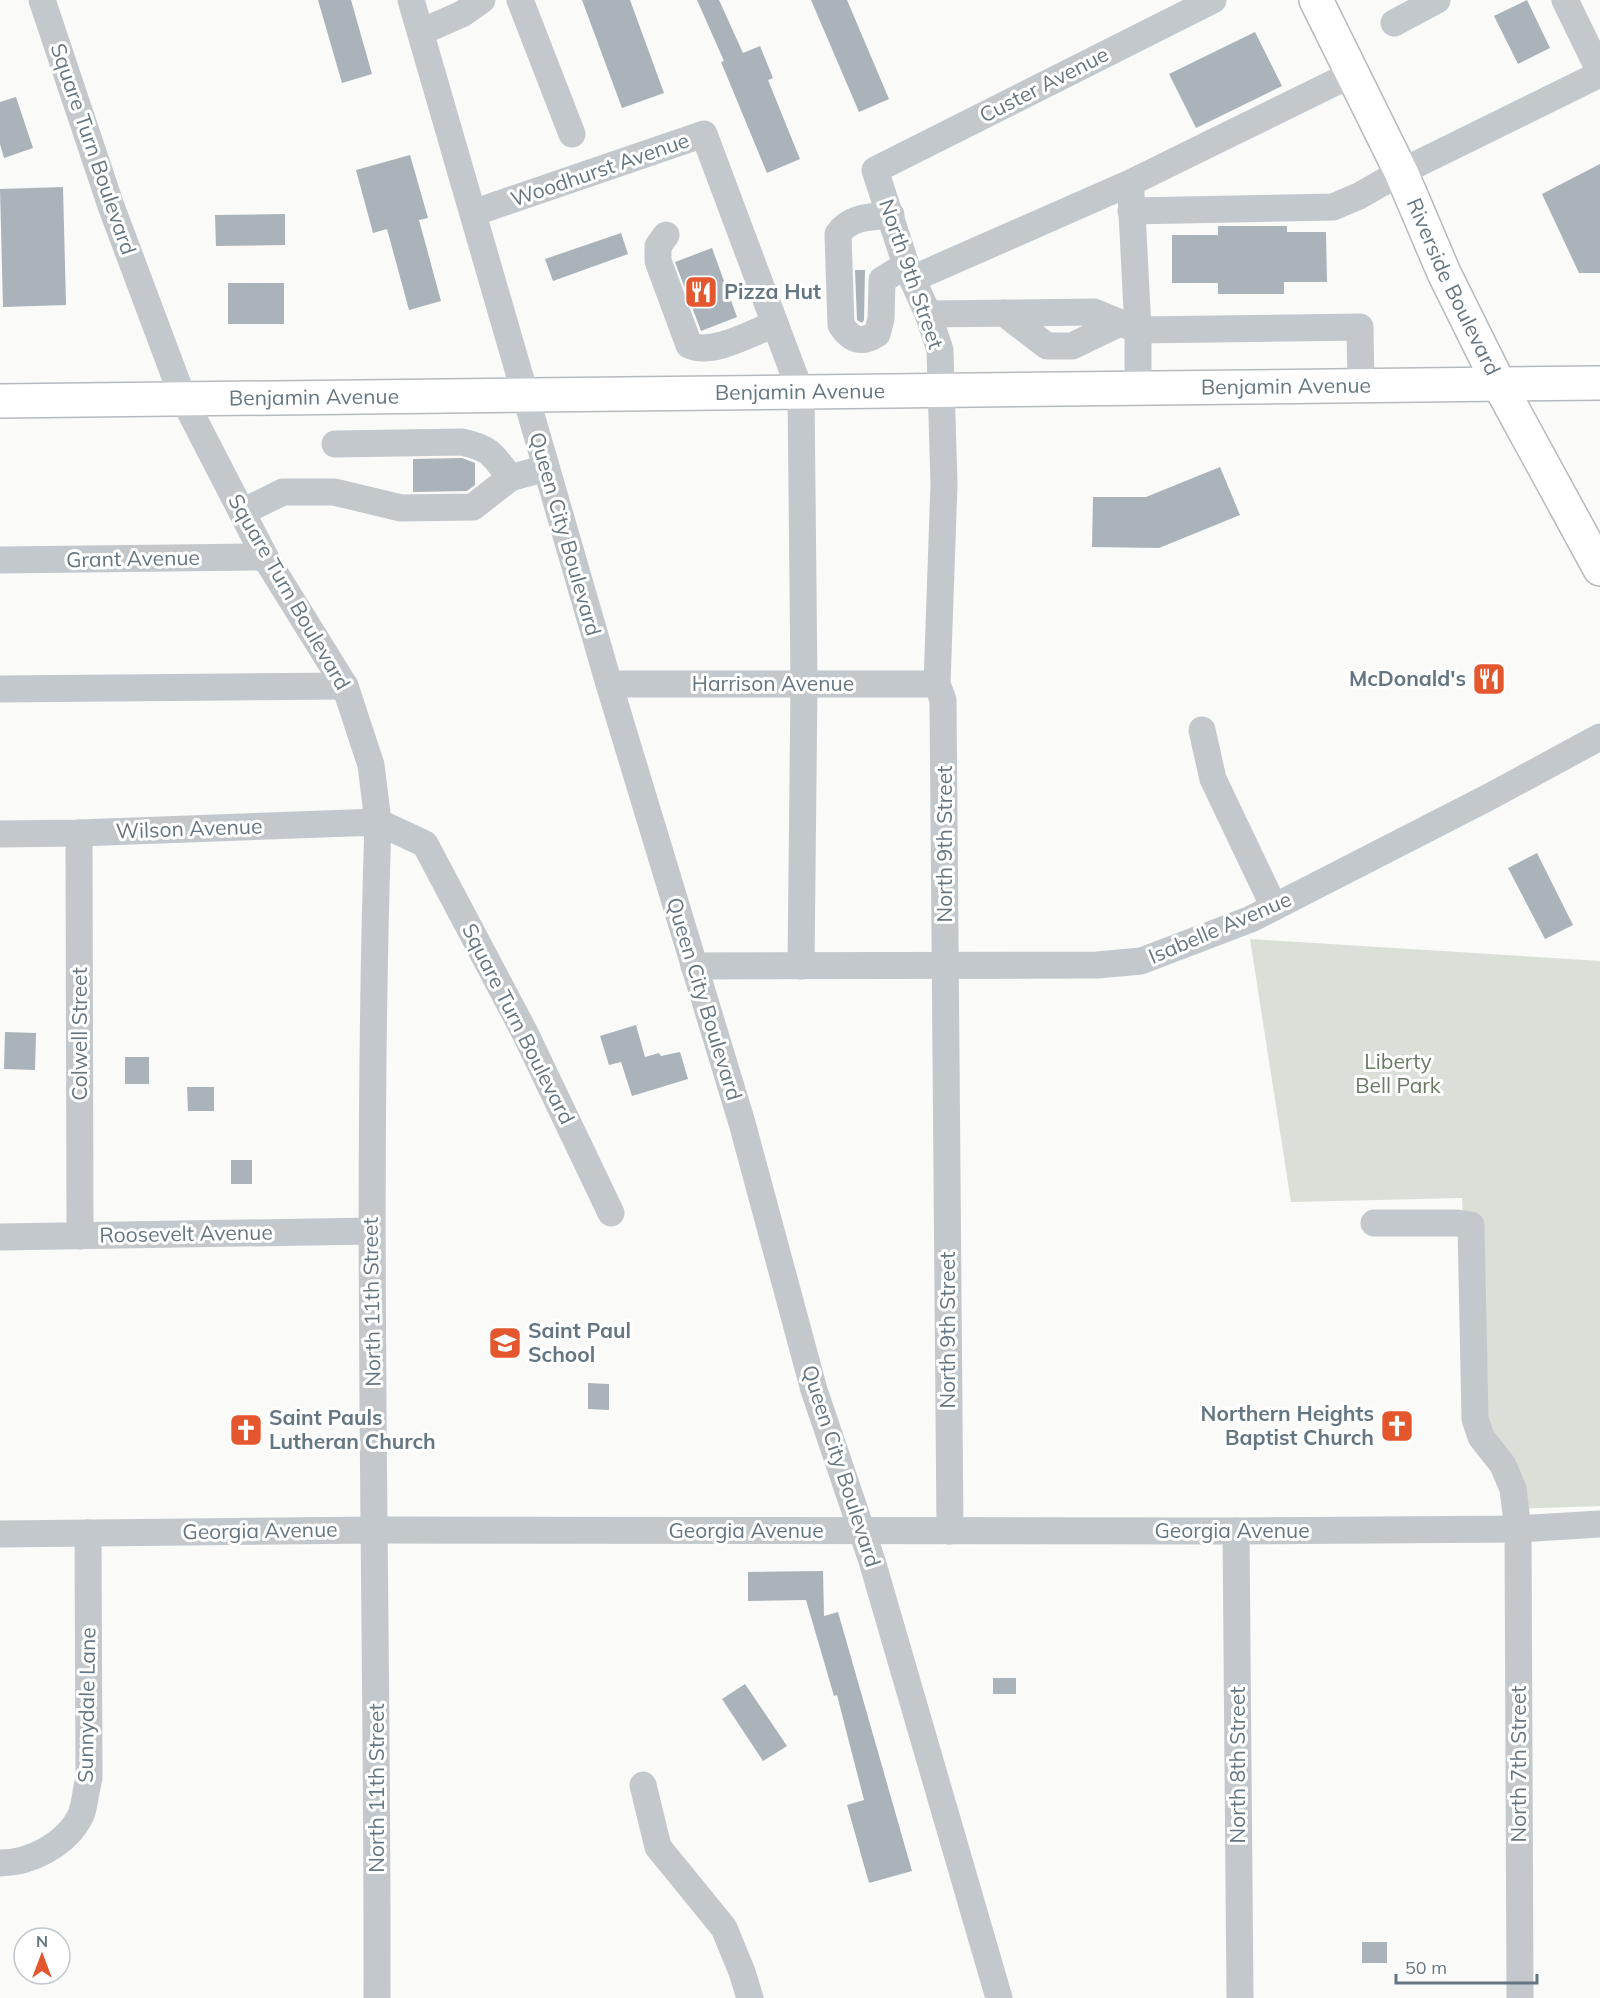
<svg xmlns="http://www.w3.org/2000/svg" width="1600" height="1998" font-family="Mulish,sans-serif">
<rect width="100%" height="100%" fill="#fafaf8"/>
<path fill="#dadfd7" d="M 1250,939 L 1600,961 L 1600,1506 L 1510,1509 L 1470,1412 L 1462,1198 L 1291,1202 Z"/>
<g fill="#aab3b9">
<path d="M 318,0 L 351,0 L 372,74 L 342,83 Z"/>
<path d="M 582,0 L 630,0 L 664,93 L 622,108 Z"/>
<path d="M 697,0 L 719,0 L 743,53 L 760,46 L 773,78 L 768,80 L 800,159 L 767,173 L 721,62 L 724,61 Z"/>
<path d="M 811,0 L 847,0 L 889,99 L 859,112 Z"/>
<path d="M 1527,0 L 1550,48 L 1518,64 L 1494,16 Z"/>
<path d="M 1255,32 L 1282,86 L 1196,128 L 1169,74 Z"/>
<path d="M 16,97 L 33,148 L 4,158 L 0,144 L 0,102 Z"/>
<path d="M 410,155 L 428,218 L 419,220 L 441,301 L 409,310 L 387,229 L 373,233 L 356,170 Z"/>
<path d="M 1600,164 L 1600,273 L 1579,273 L 1542,194 Z"/>
<path d="M 63,187 L 66,305 L 3,307 L 0,189 Z"/>
<path d="M 285,214 L 285,245 L 216,246 L 215,215 Z"/>
<path d="M 1218,226 L 1287,226 L 1287,232 L 1326,232 L 1327,282 L 1284,282 L 1284,294 L 1218,294 L 1218,283 L 1172,283 L 1172,235 L 1218,235 Z"/>
<path d="M 621,233 L 628,254 L 553,281 L 545,259 Z"/>
<path d="M 712,248 L 737,317 L 701,331 L 675,262 Z"/>
<path d="M 855,270 L 865,270 L 864,320 L 862,323 L 857,320 Z"/>
<rect x="228" y="283" width="56" height="41"/>
<path d="M 462,458 L 475,463 L 475,485 L 467,491 L 413,492 L 413,459 Z"/>
<path d="M 1220,467 L 1240,515 L 1159,548 L 1092,547 L 1093,497 L 1146,497 Z"/>
<path d="M 1537,853 L 1573,925 L 1545,939 L 1508,868 Z"/>
<path d="M 636,1025 L 645,1057 L 659,1053 L 661,1056 L 680,1052 L 688,1079 L 632,1096 L 621,1062 L 609,1065 L 600,1036 Z"/>
<path d="M 5,1032 L 36,1033 L 35,1070 L 4,1069 Z"/>
<rect x="125" y="1057" width="24" height="27"/>
<path d="M 187,1087 L 214,1087 L 214,1111 L 188,1111 Z"/>
<rect x="231" y="1160" width="21" height="24"/>
<path d="M 588,1383 L 609,1384 L 609,1410 L 588,1409 Z"/>
<path d="M 823,1571 L 824,1616 L 838,1612 L 912,1871 L 869,1883 L 847,1805 L 864,1800 L 837,1695 L 834,1696 L 806,1600 L 748,1601 L 748,1572 Z"/>
<rect x="993" y="1678" width="23" height="16"/>
<path d="M 745,1684 L 787,1746 L 763,1761 L 722,1699 Z"/>
<rect x="1362" y="1942" width="25" height="21"/>
</g>
<g fill="none" stroke-linecap="round" stroke-linejoin="round">
<defs>
<g id="major">
<path id="s1" d="M 1316,0 L 1401,172 L 1444,273 L 1499,384 L 1600,569"/>
<path id="s2" d="M 0,401 L 1600,383"/>
</g>
</defs>
<use href="#major" stroke="#b5babe" stroke-width="36"/>
<g stroke="#c3c8cc" stroke-width="27">
<path d="M 42,0 L 111,206 L 183,398 L 265,557 L 345,686 L 371,765 L 378,822 L 425,844 L 525,1033 L 611,1213"/>
<path d="M 411,0 L 609,684 L 742,1123 L 814,1390 L 872,1561 L 999,1998"/>
<path d="M 520,0 L 572,134"/>
<path d="M 1565,0 L 1600,72"/>
<path d="M 1394,23 L 1437,0"/>
<path d="M 421,32 L 462,14 L 482,0"/>
<path d="M 1131,193 L 1138,330 L 1138,388"/>
<path d="M 1131,211 L 1333,207 L 1359,196 L 1401,172 L 1600,74"/>
<path d="M 473,213 L 704,134 L 801,393 L 804,684 L 801,966"/>
<path d="M 891,215 C 871,217 850,216 838,234 L 841,325 C 851,340 861,344 877,334 L 881,319 L 882,280 L 906,265"/>
<path d="M 666,235 L 658,246 L 658,261 L 689,345 C 712,356 751,333 775,324"/>
<path d="M 912,279 L 1130,183 L 1352,74"/>
<path d="M 1004,313 L 1047,346 L 1072,346 L 1120,323"/>
<path d="M 928,314 L 1094,312 L 1138,330 L 1360,327 L 1361,386"/>
<path d="M 335,444 L 462,442 C 491,448 494,456 510,478"/>
<path d="M 242,512 L 283,492 L 334,492 L 401,508 L 473,507 L 510,478 L 546,468"/>
<path d="M 0,560 L 265,557"/>
<path d="M 609,684 L 937,684"/>
<path d="M 0,689 L 345,686"/>
<path d="M 1202,730 L 1213,779 L 1274,907"/>
<path d="M 79,833 L 80,1236"/>
<path d="M 0,834 L 79,833 L 378,822 C 365,1214 378,1606 377,1998"/>
<path d="M 694,966 L 1097,965 L 1141,961 L 1251,919 L 1489,797 L 1600,737"/>
<path d="M 1374,1223 L 1457,1223 L 1471,1225 L 1475,1419 L 1481,1437 L 1503,1465 L 1513,1489 L 1518,1529 L 1520,1998"/>
<path d="M 0,1237 L 371,1231"/>
<path d="M 950,1531 L 943,700 L 937,684 L 944,484 L 940,350 L 928,314 L 906,265 L 875,170 L 1213,0"/>
<path d="M 1236,1531 L 1240,1998"/>
<path d="M 0,1534 L 375,1530 L 1236,1531 L 1518,1529 L 1600,1524"/>
<path d="M 643,1785 L 658,1847 L 724,1928 L 742,1972 L 750,1998"/>
<path d="M 0,1863 C 31,1863 67,1844 81,1815 C 85,1804 86,1789 89,1778 L 88,1533"/>
</g>
<use href="#major" stroke="#fff" stroke-width="33"/>
</g>
<defs>
<symbol id="restaurant-square" viewBox="-11 -11 22 22"><rect x="-9" y="-9" width="18" height="18" rx="4" fill="#e4572e" stroke="#fff"/><path d="M-5-6h1v4h1v-4h1v4h1v-4h1v5L-1.5 .5V6h-2V.5L-5-1ZM5-6V6H3V1.5H1.5Q1.5-4 5-6Z" fill="#fff"/></symbol>
<symbol id="school-square" viewBox="-11 -11 22 22"><rect x="-9" y="-9" width="18" height="18" rx="4" fill="#e4572e" stroke="#fff"/><path d="M0-5L7-2L0 1L-7-2ZM-4 1L0 2.5L4 1V4Q0 6-4 4Z" fill="#fff"/></symbol>
<symbol id="church-square" viewBox="-11 -11 22 22"><rect x="-9" y="-9" width="18" height="18" rx="4" fill="#e4572e" stroke="#fff"/><path d="M-1.2-6h2.4v3.5h3.3v2.4h-3.3V6h-2.4V-.1h-3.3v-2.4h3.3Z" fill="#fff"/></symbol>
</defs>
<g fill-rule="evenodd">
<use href="#restaurant-square" x="682" y="273" width="38" height="38"/>
<use href="#restaurant-square" x="1470" y="660" width="38" height="38"/>
<use href="#school-square" x="486" y="1324" width="38" height="38"/>
<use href="#church-square" x="1378" y="1407" width="38" height="38"/>
<use href="#church-square" x="227" y="1411" width="38" height="38"/>
</g>
<g text-anchor="middle" stroke-width="6" stroke-linejoin="round" paint-order="stroke">
<g font-size="21" fill="#657683" stroke="#fff">
<text transform="translate(1044 85) rotate(-27)" y="7">Custer Avenue</text>
<text transform="translate(93 149) rotate(71)" y="7">Square Turn Boulevard</text>
<text transform="translate(600 170) rotate(-19)" y="7">Woodhurst Avenue</text>
<text transform="translate(911 274) rotate(71)" y="7">North 9th Street</text>
<text dy="7" stroke="none"><textPath href="#s1" startOffset="318">Riverside Boulevard</textPath></text>
<text dy="7" stroke="none"><textPath href="#s2" startOffset="1286">Benjamin Avenue</textPath></text>
<text dy="7" stroke="none"><textPath href="#s2" startOffset="800">Benjamin Avenue</textPath></text>
<text dy="7" stroke="none"><textPath href="#s2" startOffset="314">Benjamin Avenue</textPath></text>
<text transform="translate(565 534) rotate(74)" y="7">Queen City Boulevard</text>
<text transform="translate(133 559) rotate(-1)" y="7">Grant Avenue</text>
<text transform="translate(289 592) rotate(60)" y="7">Square Turn Boulevard</text>
<text x="773" y="691">Harrison Avenue</text>
<text transform="translate(189 829) rotate(-2)" y="7">Wilson Avenue</text>
<text transform="translate(945 844) rotate(-90)" y="7">North 9th Street</text>
<text transform="translate(1220 928) rotate(-23)" y="7">Isabelle Avenue</text>
<text transform="translate(704 999) rotate(73)" y="7">Queen City Boulevard</text>
<text transform="translate(518 1024) rotate(63)" y="7">Square Turn Boulevard</text>
<text transform="translate(80 1034) rotate(-90)" y="7">Colwell Street</text>
<text transform="translate(186 1234) rotate(-1)" y="7">Roosevelt Avenue</text>
<text transform="translate(372 1302) rotate(-91)" y="7">North 11th Street</text>
<text transform="translate(948 1330) rotate(-90)" y="7">North 9th Street</text>
<text transform="translate(841 1466) rotate(72)" y="7">Queen City Boulevard</text>
<text transform="translate(260 1531) rotate(-1)" y="7">Georgia Avenue</text>
<text x="746" y="1538">Georgia Avenue</text>
<text x="1232" y="1538">Georgia Avenue</text>
<text transform="translate(87 1705) rotate(-89)" y="7">Sunnydale Lane</text>
<text transform="translate(1519 1764) rotate(-90)" y="7">North 7th Street</text>
<text transform="translate(1238 1765) rotate(-90)" y="7">North 8th Street</text>
<text transform="translate(377 1788) rotate(-90)" y="7">North 11th Street</text>
</g>
<g font-size="21" font-weight="bold" fill="#657683" stroke="#fff" text-anchor="start">
<text x="724" y="299">Pizza Hut</text>
<text x="1466" y="686" text-anchor="end">McDonald's</text>
<text x="528" y="1338">Saint Paul<tspan x="528" dy="24">School</tspan></text>
<text x="1374" y="1421" text-anchor="end">Northern Heights<tspan x="1374" dy="24">Baptist Church</tspan></text>
<text x="269" y="1425">Saint Pauls<tspan x="269" dy="24">Lutheran Church</tspan></text>
</g>
<g font-size="21" fill="#687a64" stroke="#fff">
<text x="1398" y="1069">Liberty<tspan x="1398" dy="24">Bell Park</tspan></text>
</g>
</g>
<g transform="translate(42 1956)"><circle r="28" fill="#ffffff" stroke="#c1c8cd" stroke-width="1.5"/>
<path d="M0-4.5L10 22L0 15L-10 22Z" fill="#e4572e"/>
<text y="-9" font-size="16" font-weight="bold" text-anchor="middle" fill="#657683">N</text>
</g>
<path d="M1396 1974v9h141v-9" fill="none" stroke="#657683" stroke-width="3"/>
<text x="1405" y="1974" font-size="18" fill="#657683" stroke="#ffffff" stroke-width="4.5" paint-order="stroke">50 m</text>
</svg>
